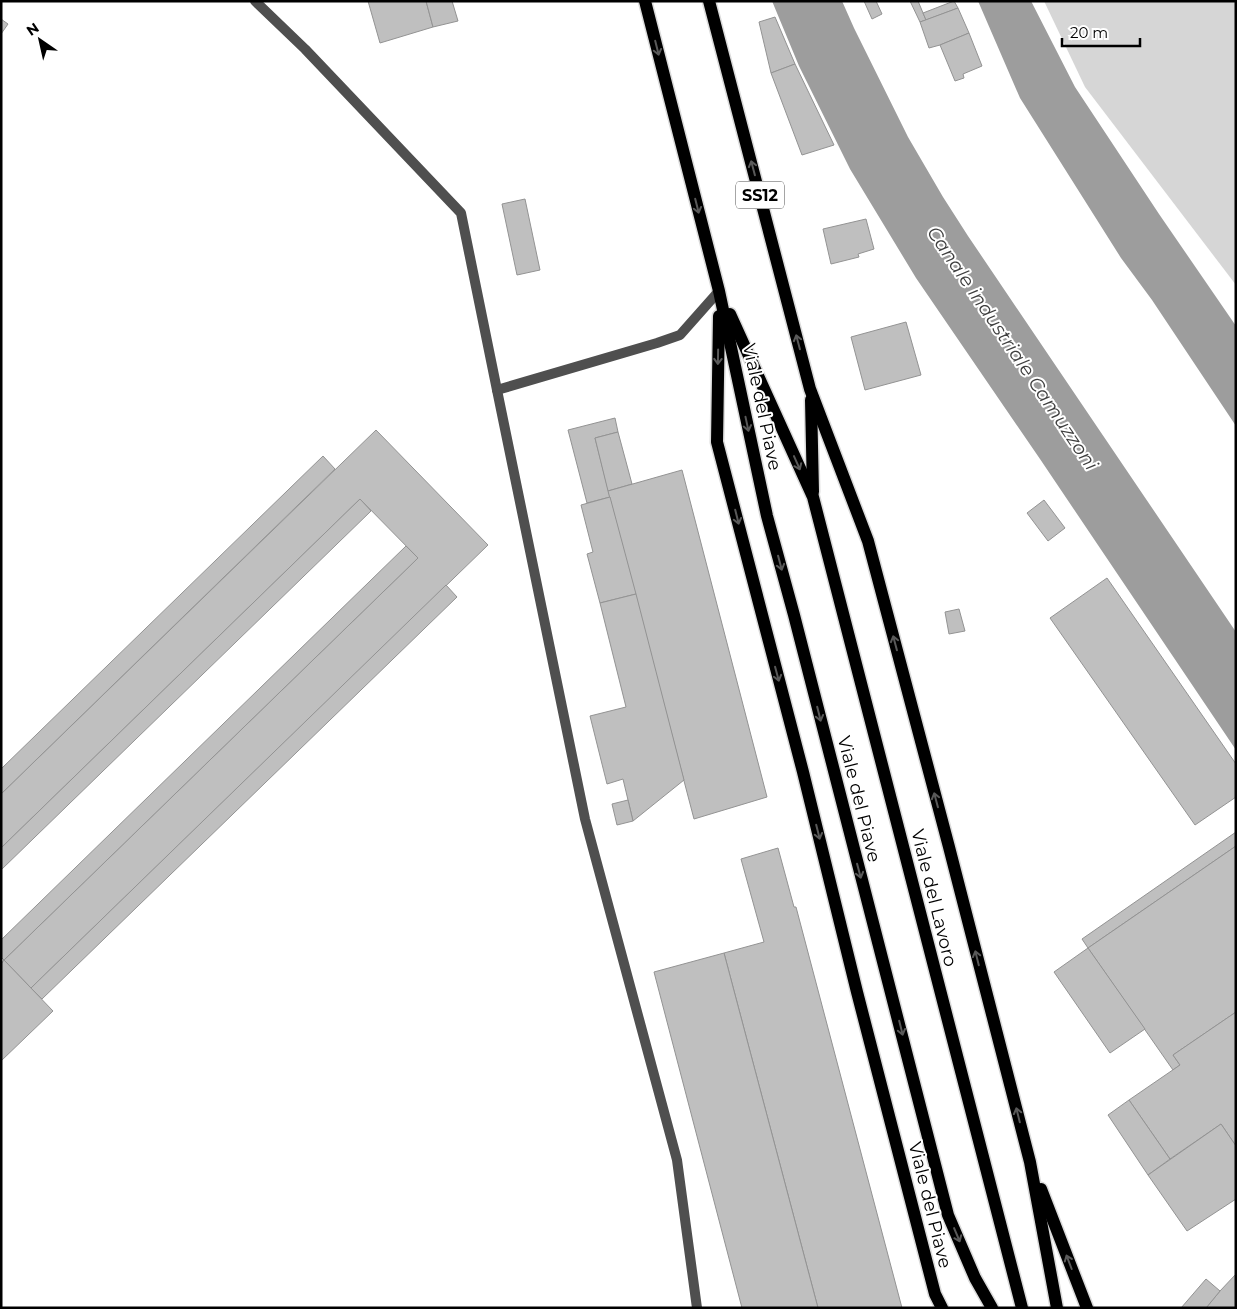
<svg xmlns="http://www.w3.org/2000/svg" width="1237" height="1309" font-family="Montserrat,sans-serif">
<rect width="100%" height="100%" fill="#fff"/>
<path fill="#d6d6d6" d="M 1044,1 L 1236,1 L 1236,285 L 1085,87 Z"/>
<g fill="#9d9d9d">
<path d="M 772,1 L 842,1 L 854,28 L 908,137 L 943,197 L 968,236 L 1236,632 L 1236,750 L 1040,459 L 916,278 L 850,169 L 799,66 Z"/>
<path d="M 978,1 L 1031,1 L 1075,87 L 1159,214 L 1236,326 L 1236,426 L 1152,300 L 1121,258 L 1020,98 Z"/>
</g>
<g fill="#bfbfbf" stroke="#939393">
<path d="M 368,1 L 426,1 L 433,27 L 380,43 Z"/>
<path d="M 426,1 L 452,1 L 458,21 L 433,27 Z"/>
<path d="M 864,1 L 876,1 L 882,14 L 872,19 Z"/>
<path d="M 910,1 L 918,1 L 926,20 L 920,22 Z"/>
<path d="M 954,1 L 958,8 L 926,20 L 923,13 Z"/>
<path d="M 958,8 L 969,33 L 940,45 L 929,48 L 920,22 Z"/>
<path d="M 775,17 L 795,64 L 771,73 L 759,22 Z"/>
<path d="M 1,19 L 8,24 L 1,34 Z"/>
<path d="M 969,33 L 982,66 L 963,74 L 964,78 L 955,81 L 940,45 Z"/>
<path d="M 795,64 L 834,145 L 802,155 L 771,73 Z"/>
<path d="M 525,199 L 540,270 L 517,275 L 502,204 Z"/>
<path d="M 866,219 L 874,249 L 858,254 L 859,257 L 831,264 L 823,229 Z"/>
<path d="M 906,322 L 921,375 L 865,390 L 851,337 Z"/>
<path d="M 615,418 L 618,432 L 595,438 L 610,497 L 587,503 L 568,430 Z"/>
<path d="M 376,430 L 488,545 L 31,988 L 4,960 L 418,558 L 360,499 L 1,848 L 1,794 Z"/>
<path d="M 618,432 L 632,484 L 608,491 L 595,438 Z"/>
<path d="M 323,456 L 335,469 L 1,794 L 1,769 Z"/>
<path d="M 682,470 L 767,797 L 694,819 L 608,491 Z"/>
<path d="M 610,497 L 636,594 L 600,603 L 587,554 L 593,552 L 581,505 Z"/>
<path d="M 360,499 L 371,511 L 1,870 L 1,848 Z"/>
<path d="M 1044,500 L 1065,528 L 1048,541 L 1027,513 Z"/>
<path d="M 406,546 L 418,558 L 4,960 L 1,957 L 1,940 Z"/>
<path d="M 1107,578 L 1236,764 L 1236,797 L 1195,825 L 1050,618 Z"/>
<path d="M 446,585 L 457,597 L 42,999 L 31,988 Z"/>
<path d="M 636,594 L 684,780 L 633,821 L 623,779 L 607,784 L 590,716 L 626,707 L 600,603 Z"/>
<path d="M 959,609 L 965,631 L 949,634 L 945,612 Z"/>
<path d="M 628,800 L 633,821 L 617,825 L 612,804 Z"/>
<path d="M 1236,832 L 1236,846 L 1088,948 L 1082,939 Z"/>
<path d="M 1236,846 L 1236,1012 L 1173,1055 L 1180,1065 L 1173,1070 L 1088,948 Z"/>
<path d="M 778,848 L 794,907 L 796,907 L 902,1308 L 818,1308 L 724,953 L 764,942 L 741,859 Z"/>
<path d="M 1088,948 L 1145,1029 L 1110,1053 L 1054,972 Z"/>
<path d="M 724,953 L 818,1308 L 742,1308 L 654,972 Z"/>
<path d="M 4,960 L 53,1011 L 1,1061 L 1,964 Z"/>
<path d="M 1236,1012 L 1236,1146 L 1221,1124 L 1170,1159 L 1129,1100 L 1180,1065 L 1173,1055 Z"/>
<path d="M 1129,1100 L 1170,1159 L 1148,1175 L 1108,1115 Z"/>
<path d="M 1221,1124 L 1236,1146 L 1236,1199 L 1187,1231 L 1148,1175 Z"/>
<path d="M 1236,1274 L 1236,1308 L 1206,1308 L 1220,1291 Z"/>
<path d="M 1206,1279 L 1220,1291 L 1206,1308 L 1181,1308 Z"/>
</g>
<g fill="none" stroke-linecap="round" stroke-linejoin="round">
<defs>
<g id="primary">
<path d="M 645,1 L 719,291 L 767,516 L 794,615 L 948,1215 L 975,1278 L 992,1308"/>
<path d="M 709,1 L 810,389 L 868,541 L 949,847 L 1030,1162 L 1057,1308"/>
<path d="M 730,314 L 813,497 L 1022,1308"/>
<path d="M 719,316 L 717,442 L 803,772 L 857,992 L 935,1294 L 942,1308"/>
<path d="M 811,400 L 813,492"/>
<path d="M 1041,1189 L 1087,1308"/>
</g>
</defs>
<use href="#primary" stroke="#dbdbdb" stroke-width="15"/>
<g stroke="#4f4f4f" stroke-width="10">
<path d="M 255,1 L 305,49 L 461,213 L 497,390 L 585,819 L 677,1160 L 697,1308"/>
<path d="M 497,390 L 657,343 L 680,335 L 719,291"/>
</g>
<use href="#primary" stroke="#000" stroke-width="12"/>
</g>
<defs><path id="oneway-shaft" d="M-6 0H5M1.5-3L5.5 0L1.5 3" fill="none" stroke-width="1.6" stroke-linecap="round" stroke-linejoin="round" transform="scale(1.25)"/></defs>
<g stroke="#595959">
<use href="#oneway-shaft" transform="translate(657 48) rotate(76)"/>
<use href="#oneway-shaft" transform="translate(753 168) rotate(-105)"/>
<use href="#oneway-shaft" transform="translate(697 206) rotate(76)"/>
<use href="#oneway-shaft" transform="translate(798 342) rotate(-105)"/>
<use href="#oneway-shaft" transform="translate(718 357) rotate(91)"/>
<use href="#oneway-shaft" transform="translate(747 424) rotate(78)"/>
<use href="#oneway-shaft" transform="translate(797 463) rotate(66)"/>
<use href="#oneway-shaft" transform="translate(737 517) rotate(76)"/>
<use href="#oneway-shaft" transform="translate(780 563) rotate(75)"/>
<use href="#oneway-shaft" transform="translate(895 643) rotate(-105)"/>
<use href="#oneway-shaft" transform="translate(777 674) rotate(75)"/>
<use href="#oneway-shaft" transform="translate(819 714) rotate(76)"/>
<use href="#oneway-shaft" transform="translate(936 800) rotate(-105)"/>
<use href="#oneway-shaft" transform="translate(818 832) rotate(76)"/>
<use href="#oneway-shaft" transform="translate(859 871) rotate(75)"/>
<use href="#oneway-shaft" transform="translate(977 958) rotate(-104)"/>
<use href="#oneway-shaft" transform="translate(901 1028) rotate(76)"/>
<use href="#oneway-shaft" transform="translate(1018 1115) rotate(-104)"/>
<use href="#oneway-shaft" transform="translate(957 1235) rotate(67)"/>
<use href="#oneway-shaft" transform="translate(1069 1262) rotate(-111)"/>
</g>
<g text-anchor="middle" stroke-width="4" stroke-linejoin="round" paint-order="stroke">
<rect fill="#fff" stroke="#4c4c4c" stroke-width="1" x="736" y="181.5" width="48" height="27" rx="4"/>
<g font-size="16" font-weight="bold" fill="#000">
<text x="760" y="201">SS12</text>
</g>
<g font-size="18" fill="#000" stroke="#fff">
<text transform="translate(762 407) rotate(78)" y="6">Viale del Piave</text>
<text transform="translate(859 799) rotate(76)" y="6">Viale del Piave</text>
<text transform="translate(934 898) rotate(76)" y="6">Viale del Lavoro</text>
<text transform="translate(930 1205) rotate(76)" y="6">Viale del Piave</text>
</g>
<g font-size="19" font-style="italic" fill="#3e3e3e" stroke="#fff">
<text transform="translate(1013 348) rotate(56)" y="7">Canale industriale Camuzzoni</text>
</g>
</g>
<rect width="1237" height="1309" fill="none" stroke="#000000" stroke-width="5"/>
<g transform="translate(40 40) rotate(326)" stroke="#ffffff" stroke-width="4" paint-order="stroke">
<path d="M0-4L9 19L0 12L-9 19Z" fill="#000000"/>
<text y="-8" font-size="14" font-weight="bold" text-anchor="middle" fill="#000000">N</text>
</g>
<path d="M1062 38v8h78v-8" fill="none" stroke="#000000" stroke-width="2.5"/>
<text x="1070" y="38" font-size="15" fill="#000000" stroke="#ffffff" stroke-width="4" paint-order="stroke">20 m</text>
</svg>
